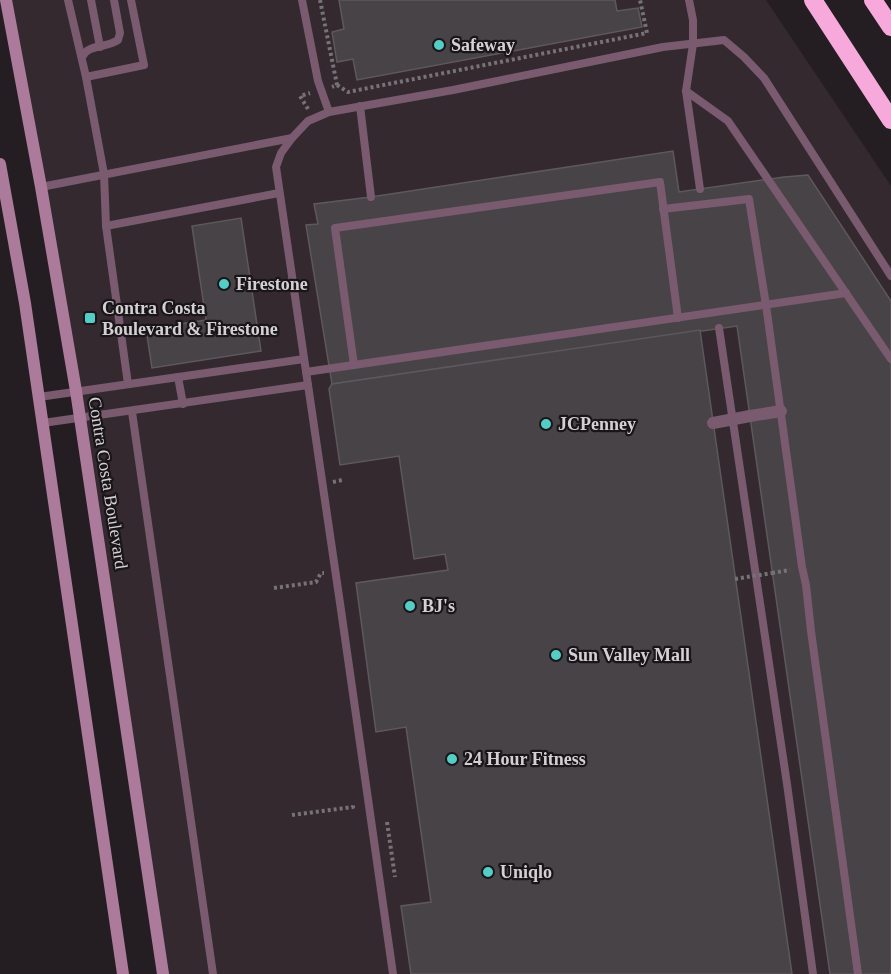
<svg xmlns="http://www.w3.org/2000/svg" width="891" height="974" font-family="'Times New Roman',serif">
<rect width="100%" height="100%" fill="#241e22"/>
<path fill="#33292f" d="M 6,0 L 766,0 L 891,186 L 891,974 L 163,974 L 76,391 Z"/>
<g fill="#484346" stroke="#5e585c" stroke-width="1.5">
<path d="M 339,0 L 615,0 L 617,11 L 638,8 L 642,27 L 357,80 L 353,59 L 337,62 L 332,32 L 344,29 Z"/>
<path d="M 673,151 L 679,192 L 784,177 L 808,175 L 891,301 L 891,974 L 830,974 L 737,326 L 332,384 L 306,225 L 318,224 L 314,204 L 371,197 Z"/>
<path d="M 241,218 L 261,351 L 152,368 L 146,329 L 206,320 L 192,226 Z"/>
<path d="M 700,330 L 792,974 L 411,974 L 401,906 L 431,902 L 406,727 L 376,732 L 356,583 L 448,570 L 445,554 L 414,559 L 399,456 L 340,465 L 329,389 L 332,384 Z"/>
</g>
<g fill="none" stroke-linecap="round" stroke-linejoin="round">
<g stroke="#777275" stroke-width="4" stroke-dasharray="3 3" stroke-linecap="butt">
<path d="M 320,0 L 337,85 L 332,87"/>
<path d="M 337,85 L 348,92 L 647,33 L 640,0"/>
<path d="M 308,109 L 300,96 L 310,93"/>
<path d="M 333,482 L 342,480"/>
<path d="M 772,573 L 790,570"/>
<path d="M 274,588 L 316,582 L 321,573 L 324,573"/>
<path d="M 292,815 L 353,807 L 353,803"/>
<path d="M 387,822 L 395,877"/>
</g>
<g stroke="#795a6e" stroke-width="8">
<path d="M 68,0 L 86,77"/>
<path d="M 91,0 L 100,47"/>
<path d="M 302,0 L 318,81 L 329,112"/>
<path d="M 689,0 L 693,20 L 693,44 L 686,91 L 700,189"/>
<path d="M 82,57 C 88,44 107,48 118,40 L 120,33 L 114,0"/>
<path d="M 686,91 L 728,121 L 891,359"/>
<path d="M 360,106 L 371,197"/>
<path d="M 292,138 L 281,153 L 276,167 L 340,603 L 393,974"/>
<path d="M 41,187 L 292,138 L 308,121 L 329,112 L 453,90 L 663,47 L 724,40 L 744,57 L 764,78 L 891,276"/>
<path d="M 663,209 L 749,199 L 766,305 L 802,567 L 806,585 L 811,631 L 858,974"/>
<path d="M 106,226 L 104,174 L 86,77 L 144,65 L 131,0"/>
<path d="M 719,328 L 787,784 L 813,974"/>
<path d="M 354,365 L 335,228 L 660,182 L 678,318"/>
<path d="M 306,372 L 846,293"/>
<path d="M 178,377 L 183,404"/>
<path d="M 128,384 L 106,226 L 279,193"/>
<path d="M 39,397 L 304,359"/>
<path d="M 132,412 L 213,974"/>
<path d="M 43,423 L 308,385"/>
</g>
<path stroke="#795a6e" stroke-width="12" d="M 750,416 L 781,411"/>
<g stroke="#ac7a9a" stroke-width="12">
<path d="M 6,0 L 41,187 L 76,391 L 163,974"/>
<path d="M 0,164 L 25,303 L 123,974"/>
</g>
<g stroke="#f7a9dc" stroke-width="18">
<path d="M 813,0 L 891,120"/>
<path d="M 873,0 L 891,27"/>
</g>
<path stroke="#777275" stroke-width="4" stroke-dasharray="3 3" stroke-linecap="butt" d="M 735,579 L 772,573"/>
<path stroke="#795a6e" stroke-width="12" d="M 713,423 L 750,416"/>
</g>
<g fill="#54cdc7" stroke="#1a1518" stroke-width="2">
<circle cx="439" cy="45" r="6"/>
<circle cx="224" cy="284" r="6"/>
<rect x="84" y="312" width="12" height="12" rx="3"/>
<circle cx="546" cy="424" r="6"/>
<circle cx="410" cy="606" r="6"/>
<circle cx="556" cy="655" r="6"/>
<circle cx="452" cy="759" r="6"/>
<circle cx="488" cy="872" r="6"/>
</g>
<g text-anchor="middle" stroke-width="4.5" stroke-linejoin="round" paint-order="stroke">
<g font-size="18" font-weight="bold" fill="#d4d1d3" stroke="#1a1518" text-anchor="start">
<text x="451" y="51">Safeway</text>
<text x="236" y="290">Firestone</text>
<text x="102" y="314">Contra Costa<tspan x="102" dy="21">Boulevard &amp; Firestone</tspan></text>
<text x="558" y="430">JCPenney</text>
<text x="422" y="612">BJ's</text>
<text x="568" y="661">Sun Valley Mall</text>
<text x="464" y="765">24 Hour Fitness</text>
<text x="500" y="878">Uniqlo</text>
</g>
<g font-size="18" fill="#d4d1d3" stroke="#1a1518">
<text transform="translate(108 483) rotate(81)" y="6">Contra Costa Boulevard</text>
</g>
</g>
</svg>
